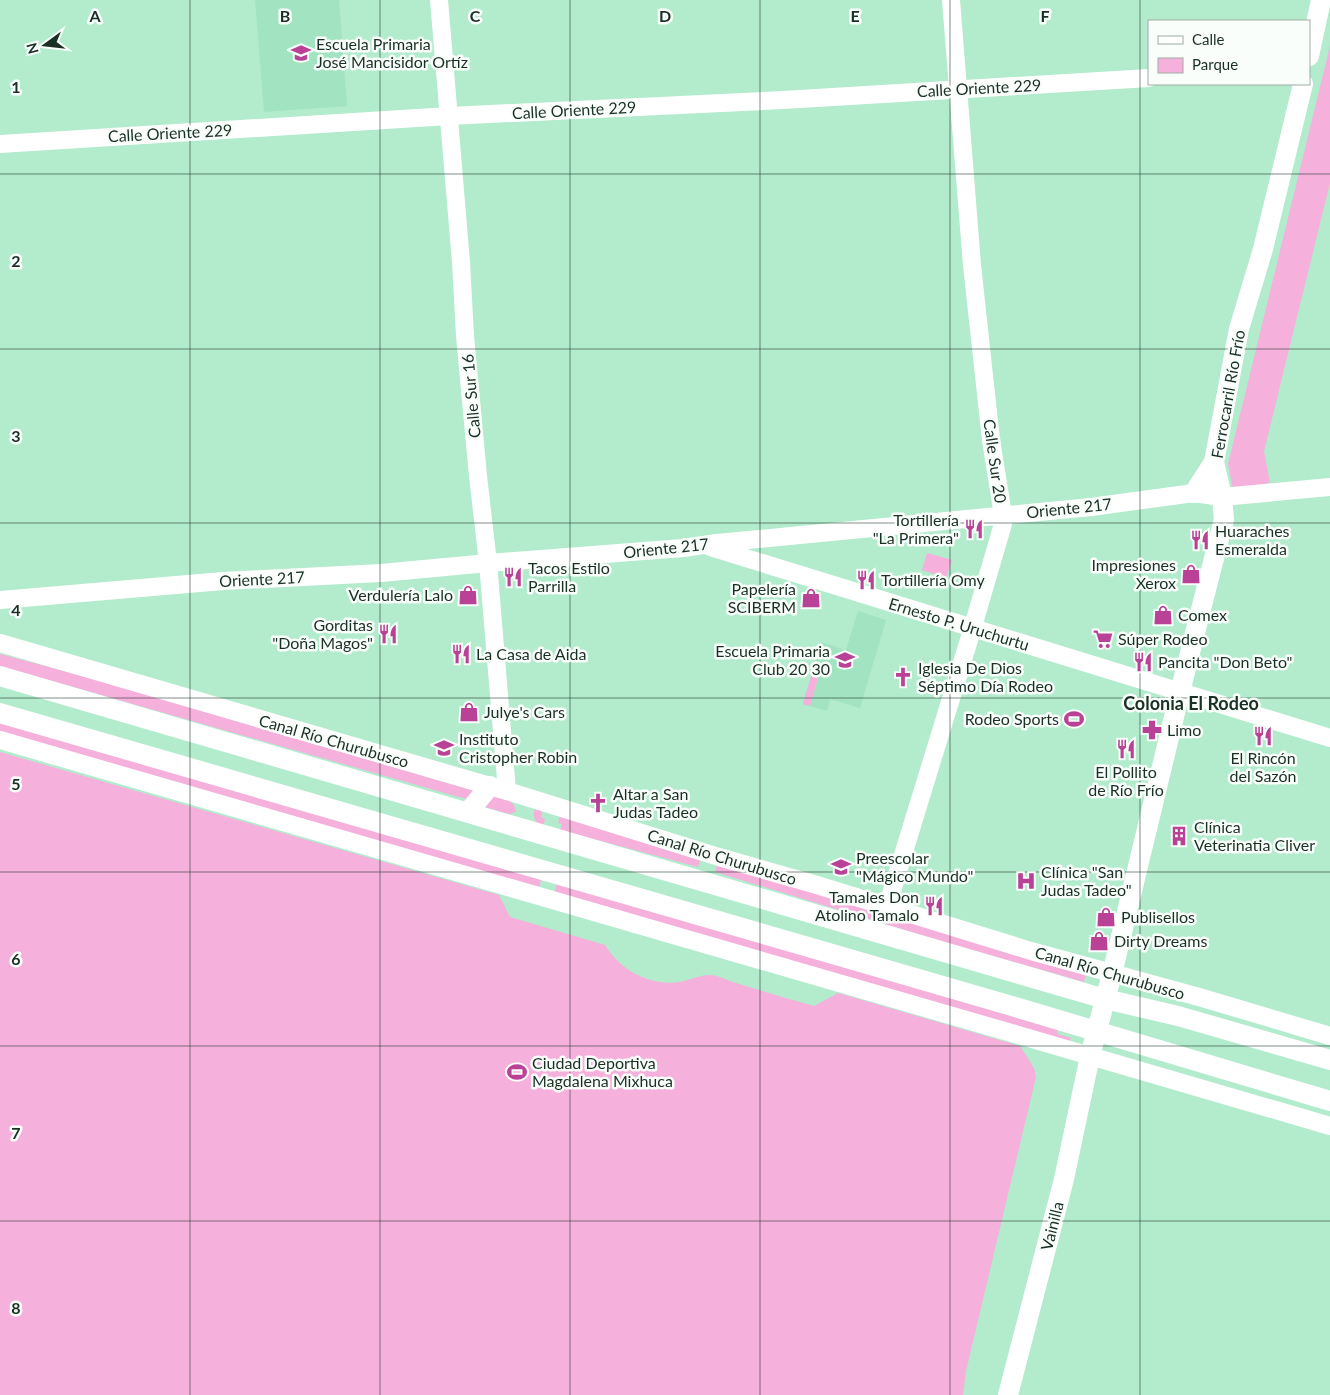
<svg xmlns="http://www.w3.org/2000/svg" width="1330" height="1395" font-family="Lato,sans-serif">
<rect width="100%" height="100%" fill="#b3ebcd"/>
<g fill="#a2e3c1">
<path d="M 255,0 L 339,0 L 347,106 L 264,112 Z"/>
<path d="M 858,611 L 886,620 L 860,708 L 830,699 L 827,711 L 803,704 L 821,642 L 846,650 Z"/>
</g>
<g fill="#f5b0dc">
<path d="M 1330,46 L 1330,183 L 1264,451 L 1270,483 L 1233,489 L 1228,464 Z"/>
<path d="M 927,553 L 952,560 L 946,578 L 922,570 Z"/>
<path d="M 0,654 L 90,678 L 475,791 L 467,799 L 455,796 L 0,666 Z"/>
<path d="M 814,666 L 821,668 L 810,706 L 803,704 Z"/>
<path d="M 0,723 L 542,877 L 538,891 L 0,735 Z"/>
<path d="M 0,752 L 499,895 L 510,917 L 605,945 C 621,971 649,986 680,982 C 689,980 700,975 710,975 C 718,975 728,981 736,983 C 762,991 788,999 814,1006 L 838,993 L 1020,1046 L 1034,1068 L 1036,1077 L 966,1371 L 963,1395 L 0,1395 Z"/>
<path d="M 494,796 C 504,798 515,800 516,812 L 509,814 L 485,807 Z"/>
<path d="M 537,808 L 542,809 L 541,817 L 545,819 L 543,827 C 536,824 533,818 534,811 Z"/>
<path d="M 560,815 L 702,856 L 698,867 L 560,830 L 562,824 L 558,823 Z"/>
<path d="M 718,862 L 1087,971 L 1084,982 L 944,942 L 715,872 Z"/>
<path d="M 557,882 L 1058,1030 L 1057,1034 L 1071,1038 L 1069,1044 L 554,895 Z"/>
</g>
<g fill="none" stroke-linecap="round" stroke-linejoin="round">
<g stroke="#fff" stroke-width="18">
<path d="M 439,0 L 461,262 L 465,336 L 478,476 L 488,563 L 507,791"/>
<path d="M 0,144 L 449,116 L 783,100 L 1149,78"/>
<path d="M 710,547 L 1330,738"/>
<path d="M 0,600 L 223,581 L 381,573 L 488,563 L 683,548 L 717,543 L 1091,507 L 1194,493 L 1222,497 L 1330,487"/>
<path d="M 0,643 L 507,791 L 719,857 L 817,885 L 1031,951 L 1199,997 L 1330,1036"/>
<path d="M 0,740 C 443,869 887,996 1330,1126"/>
<path d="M 887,907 L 969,640 L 1003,524 L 1003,515 L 991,440 L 972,265 L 951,0"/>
</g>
<g stroke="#fff" stroke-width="20">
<path d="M 1309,56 L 1321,0"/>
<path d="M 1194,493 L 1214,462"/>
<path d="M 0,676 L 1105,999 L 1178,1016 L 1330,1060"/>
<path d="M 0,713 L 1012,1006 L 1330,1101"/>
<path d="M 468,812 L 490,786"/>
<path d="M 1008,1395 L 1064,1179 L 1090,1056 L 1112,974 L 1180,692 L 1224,519 L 1222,497 L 1214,462 L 1239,329 L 1263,249 L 1303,84"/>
</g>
</g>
<path fill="none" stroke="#1a3025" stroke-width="1" stroke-opacity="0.55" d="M 190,0 L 190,1395M 380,0 L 380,1395M 570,0 L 570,1395M 760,0 L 760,1395M 950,0 L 950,1395M 1140,0 L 1140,1395M 0,174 L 1330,174M 0,349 L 1330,349M 0,523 L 1330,523M 0,698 L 1330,698M 0,872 L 1330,872M 0,1046 L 1330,1046M 0,1221 L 1330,1221"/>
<defs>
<symbol id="school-bare" viewBox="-9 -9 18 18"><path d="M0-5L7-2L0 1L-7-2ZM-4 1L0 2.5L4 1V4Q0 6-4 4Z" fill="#b94297" stroke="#f9fefb" stroke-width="2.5" paint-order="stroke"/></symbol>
<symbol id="restaurant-bare" viewBox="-9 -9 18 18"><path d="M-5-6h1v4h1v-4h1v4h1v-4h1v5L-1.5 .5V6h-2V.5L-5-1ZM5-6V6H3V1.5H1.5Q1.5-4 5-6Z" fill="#b94297" stroke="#f9fefb" stroke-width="2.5" paint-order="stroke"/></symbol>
<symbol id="shop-bare" viewBox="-9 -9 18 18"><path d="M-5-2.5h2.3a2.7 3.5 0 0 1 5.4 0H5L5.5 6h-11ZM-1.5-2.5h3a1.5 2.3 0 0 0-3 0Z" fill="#b94297" stroke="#f9fefb" stroke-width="2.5" paint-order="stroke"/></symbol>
<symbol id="supermarket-bare" viewBox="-9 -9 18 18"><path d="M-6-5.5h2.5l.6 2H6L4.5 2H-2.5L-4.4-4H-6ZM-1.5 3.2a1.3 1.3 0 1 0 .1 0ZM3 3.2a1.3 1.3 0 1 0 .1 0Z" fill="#b94297" stroke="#f9fefb" stroke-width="2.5" paint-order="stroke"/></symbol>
<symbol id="church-bare" viewBox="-9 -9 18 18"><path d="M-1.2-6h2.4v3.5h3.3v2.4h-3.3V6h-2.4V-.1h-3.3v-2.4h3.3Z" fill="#b94297" stroke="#f9fefb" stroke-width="2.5" paint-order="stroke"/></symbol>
<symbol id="stadium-bare" viewBox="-9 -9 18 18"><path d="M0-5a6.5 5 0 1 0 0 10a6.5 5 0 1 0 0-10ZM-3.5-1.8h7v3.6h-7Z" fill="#b94297" stroke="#f9fefb" stroke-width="2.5" paint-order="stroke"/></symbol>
<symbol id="pharmacy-bare" viewBox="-9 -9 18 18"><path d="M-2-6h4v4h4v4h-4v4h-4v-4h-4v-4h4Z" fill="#b94297" stroke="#f9fefb" stroke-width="2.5" paint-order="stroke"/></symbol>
<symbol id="building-bare" viewBox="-9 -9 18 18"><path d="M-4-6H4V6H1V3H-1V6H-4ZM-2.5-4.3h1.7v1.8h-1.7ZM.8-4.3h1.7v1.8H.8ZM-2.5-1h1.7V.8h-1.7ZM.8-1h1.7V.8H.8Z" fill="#b94297" stroke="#f9fefb" stroke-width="2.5" paint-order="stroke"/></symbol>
<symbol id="hospital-bare" viewBox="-9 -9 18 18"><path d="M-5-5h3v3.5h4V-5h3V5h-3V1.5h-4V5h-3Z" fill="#b94297" stroke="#f9fefb" stroke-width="2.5" paint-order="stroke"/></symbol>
</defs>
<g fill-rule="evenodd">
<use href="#school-bare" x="287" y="39" width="28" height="28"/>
<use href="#restaurant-bare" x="960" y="515" width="28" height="28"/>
<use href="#restaurant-bare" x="1186" y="526" width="28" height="28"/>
<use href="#shop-bare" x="1177" y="560" width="28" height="28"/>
<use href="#restaurant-bare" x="499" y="563" width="28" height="28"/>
<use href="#restaurant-bare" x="852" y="566" width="28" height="28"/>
<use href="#shop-bare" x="454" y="581" width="28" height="28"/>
<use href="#shop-bare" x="797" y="584" width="28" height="28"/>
<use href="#shop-bare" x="1149" y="601" width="28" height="28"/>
<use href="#restaurant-bare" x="374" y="620" width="28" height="28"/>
<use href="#supermarket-bare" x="1089" y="625" width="28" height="28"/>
<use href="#restaurant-bare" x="447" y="640" width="28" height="28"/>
<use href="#school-bare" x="831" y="646" width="28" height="28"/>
<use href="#restaurant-bare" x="1129" y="648" width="28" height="28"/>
<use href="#church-bare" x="889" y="663" width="28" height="28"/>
<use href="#shop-bare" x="455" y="698" width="28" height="28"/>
<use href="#stadium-bare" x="1060" y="705" width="28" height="28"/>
<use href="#pharmacy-bare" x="1138" y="716" width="28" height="28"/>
<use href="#restaurant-bare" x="1249" y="722" width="28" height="28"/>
<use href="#school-bare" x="430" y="734" width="28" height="28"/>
<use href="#restaurant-bare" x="1112" y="735" width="28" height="28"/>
<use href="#church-bare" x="584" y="789" width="28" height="28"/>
<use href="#building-bare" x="1165" y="822" width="28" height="28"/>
<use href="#school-bare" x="827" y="853" width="28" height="28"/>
<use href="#hospital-bare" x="1012" y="867" width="28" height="28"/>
<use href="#restaurant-bare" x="920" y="892" width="28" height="28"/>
<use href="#shop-bare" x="1092" y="903" width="28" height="28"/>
<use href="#shop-bare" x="1085" y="927" width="28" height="28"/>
<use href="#stadium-bare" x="503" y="1058" width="28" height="28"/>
</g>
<g text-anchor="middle" stroke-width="5" stroke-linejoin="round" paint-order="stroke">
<g font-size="16" fill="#1a3025" stroke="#f9fefb" text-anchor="start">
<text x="316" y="50">Escuela Primaria<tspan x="316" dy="18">José Mancisidor Ortíz</tspan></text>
<text x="959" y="526" text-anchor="end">Tortillería<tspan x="959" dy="18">"La Primera"</tspan></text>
<text x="1215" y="537">Huaraches<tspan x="1215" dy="18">Esmeralda</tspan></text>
<text x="1176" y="571" text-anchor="end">Impresiones<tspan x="1176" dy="18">Xerox</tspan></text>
<text x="528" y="574">Tacos Estilo<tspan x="528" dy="18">Parrilla</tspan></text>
<text x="881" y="586">Tortillería Omy</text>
<text x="796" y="595" text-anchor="end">Papelería<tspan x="796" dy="18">SCIBERM</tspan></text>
<text x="453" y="601" text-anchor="end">Verdulería Lalo</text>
<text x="1178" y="621">Comex</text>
<text x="373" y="631" text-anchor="end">Gorditas<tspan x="373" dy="18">"Doña Magos"</tspan></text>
<text x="1118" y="645">Súper Rodeo</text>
<text x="830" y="657" text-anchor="end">Escuela Primaria<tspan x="830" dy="18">Club 20 30</tspan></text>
<text x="476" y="660">La Casa de Aida</text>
<text x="1158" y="668">Pancita "Don Beto"</text>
<text x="918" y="674">Iglesia De Dios<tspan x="918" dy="18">Séptimo Día Rodeo</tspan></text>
<text x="484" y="718">Julye's Cars</text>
<text x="1059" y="725" text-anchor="end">Rodeo Sports</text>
<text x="1167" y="736">Limo</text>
<text x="459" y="745">Instituto<tspan x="459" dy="18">Cristopher Robin</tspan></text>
<text x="1263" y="764" text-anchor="middle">El Rincón<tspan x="1263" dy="18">del Sazón</tspan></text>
<text x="1126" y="778" text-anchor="middle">El Pollito<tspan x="1126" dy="18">de Río Frío</tspan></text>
<text x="613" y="800">Altar a San<tspan x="613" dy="18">Judas Tadeo</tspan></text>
<text x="1194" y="833">Clínica<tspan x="1194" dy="18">Veterinatia Cliver</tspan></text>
<text x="856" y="864">Preescolar<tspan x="856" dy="18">"Mágico Mundo"</tspan></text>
<text x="1041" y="878">Clínica "San<tspan x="1041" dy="18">Judas Tadeo"</tspan></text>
<text x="919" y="903" text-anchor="end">Tamales Don<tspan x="919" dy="18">Atolino Tamalo</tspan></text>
<text x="1121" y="923">Publisellos</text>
<text x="1114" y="947">Dirty Dreams</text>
<text x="532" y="1069">Ciudad Deportiva<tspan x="532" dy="18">Magdalena Mixhuca</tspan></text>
</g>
<g font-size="16" fill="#1a3025" stroke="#f9fefb">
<text transform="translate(979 88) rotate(-3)" y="6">Calle Oriente 229</text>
<text transform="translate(574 110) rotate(-3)" y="6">Calle Oriente 229</text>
<text transform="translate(170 133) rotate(-3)" y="6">Calle Oriente 229</text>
<text transform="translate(1228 394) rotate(-80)" y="6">Ferrocarril Río Frío</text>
<text transform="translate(471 396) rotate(-95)" y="6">Calle Sur 16</text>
<text transform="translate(995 461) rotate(82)" y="6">Calle Sur 20</text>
<text transform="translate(1069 508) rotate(-6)" y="6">Oriente 217</text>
<text transform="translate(666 548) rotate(-6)" y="6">Oriente 217</text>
<text transform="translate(262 579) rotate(-3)" y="6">Oriente 217</text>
<text transform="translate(959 624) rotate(17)" y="6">Ernesto P. Uruchurtu</text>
<text transform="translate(334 741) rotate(16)" y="6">Canal Río Churubusco</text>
<text transform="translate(722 857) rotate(17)" y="6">Canal Río Churubusco</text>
<text transform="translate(1110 973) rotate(16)" y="6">Canal Río Churubusco</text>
<text transform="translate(1052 1226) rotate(-76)" y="6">Vainilla</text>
</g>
<g font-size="18" font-weight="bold" fill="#1a3025" stroke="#f9fefb">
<text x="1191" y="710">Colonia El Rodeo</text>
</g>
</g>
<g font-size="16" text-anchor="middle" font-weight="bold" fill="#1a3025" stroke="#f9fefb" stroke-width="5" stroke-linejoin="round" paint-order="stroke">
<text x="95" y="22">A</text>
<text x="285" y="22">B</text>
<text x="475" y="22">C</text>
<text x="665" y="22">D</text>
<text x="855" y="22">E</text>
<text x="1045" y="22">F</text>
<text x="16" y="93">1</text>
<text x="16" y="267">2</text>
<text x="16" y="442">3</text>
<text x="16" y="616">4</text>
<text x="16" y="790">5</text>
<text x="16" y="965">6</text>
<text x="16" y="1139">7</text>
<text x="16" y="1314">8</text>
</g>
<rect x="1148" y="20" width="162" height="65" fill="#f9fefb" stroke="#a0aca5"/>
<rect x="1158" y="36" width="25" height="8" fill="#ffffff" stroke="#a0aca5"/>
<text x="1192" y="45" font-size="15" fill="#1a3025">Calle</text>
<rect x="1158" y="58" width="25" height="15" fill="#f5b0dc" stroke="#a0aca5"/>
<text x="1192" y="70" font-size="15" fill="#1a3025">Parque</text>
<g transform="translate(45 45) rotate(255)" stroke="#f9fefb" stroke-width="4" paint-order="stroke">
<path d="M0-4L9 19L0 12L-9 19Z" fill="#1a3025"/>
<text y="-8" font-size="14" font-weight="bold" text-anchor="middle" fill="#1a3025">N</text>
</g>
</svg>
